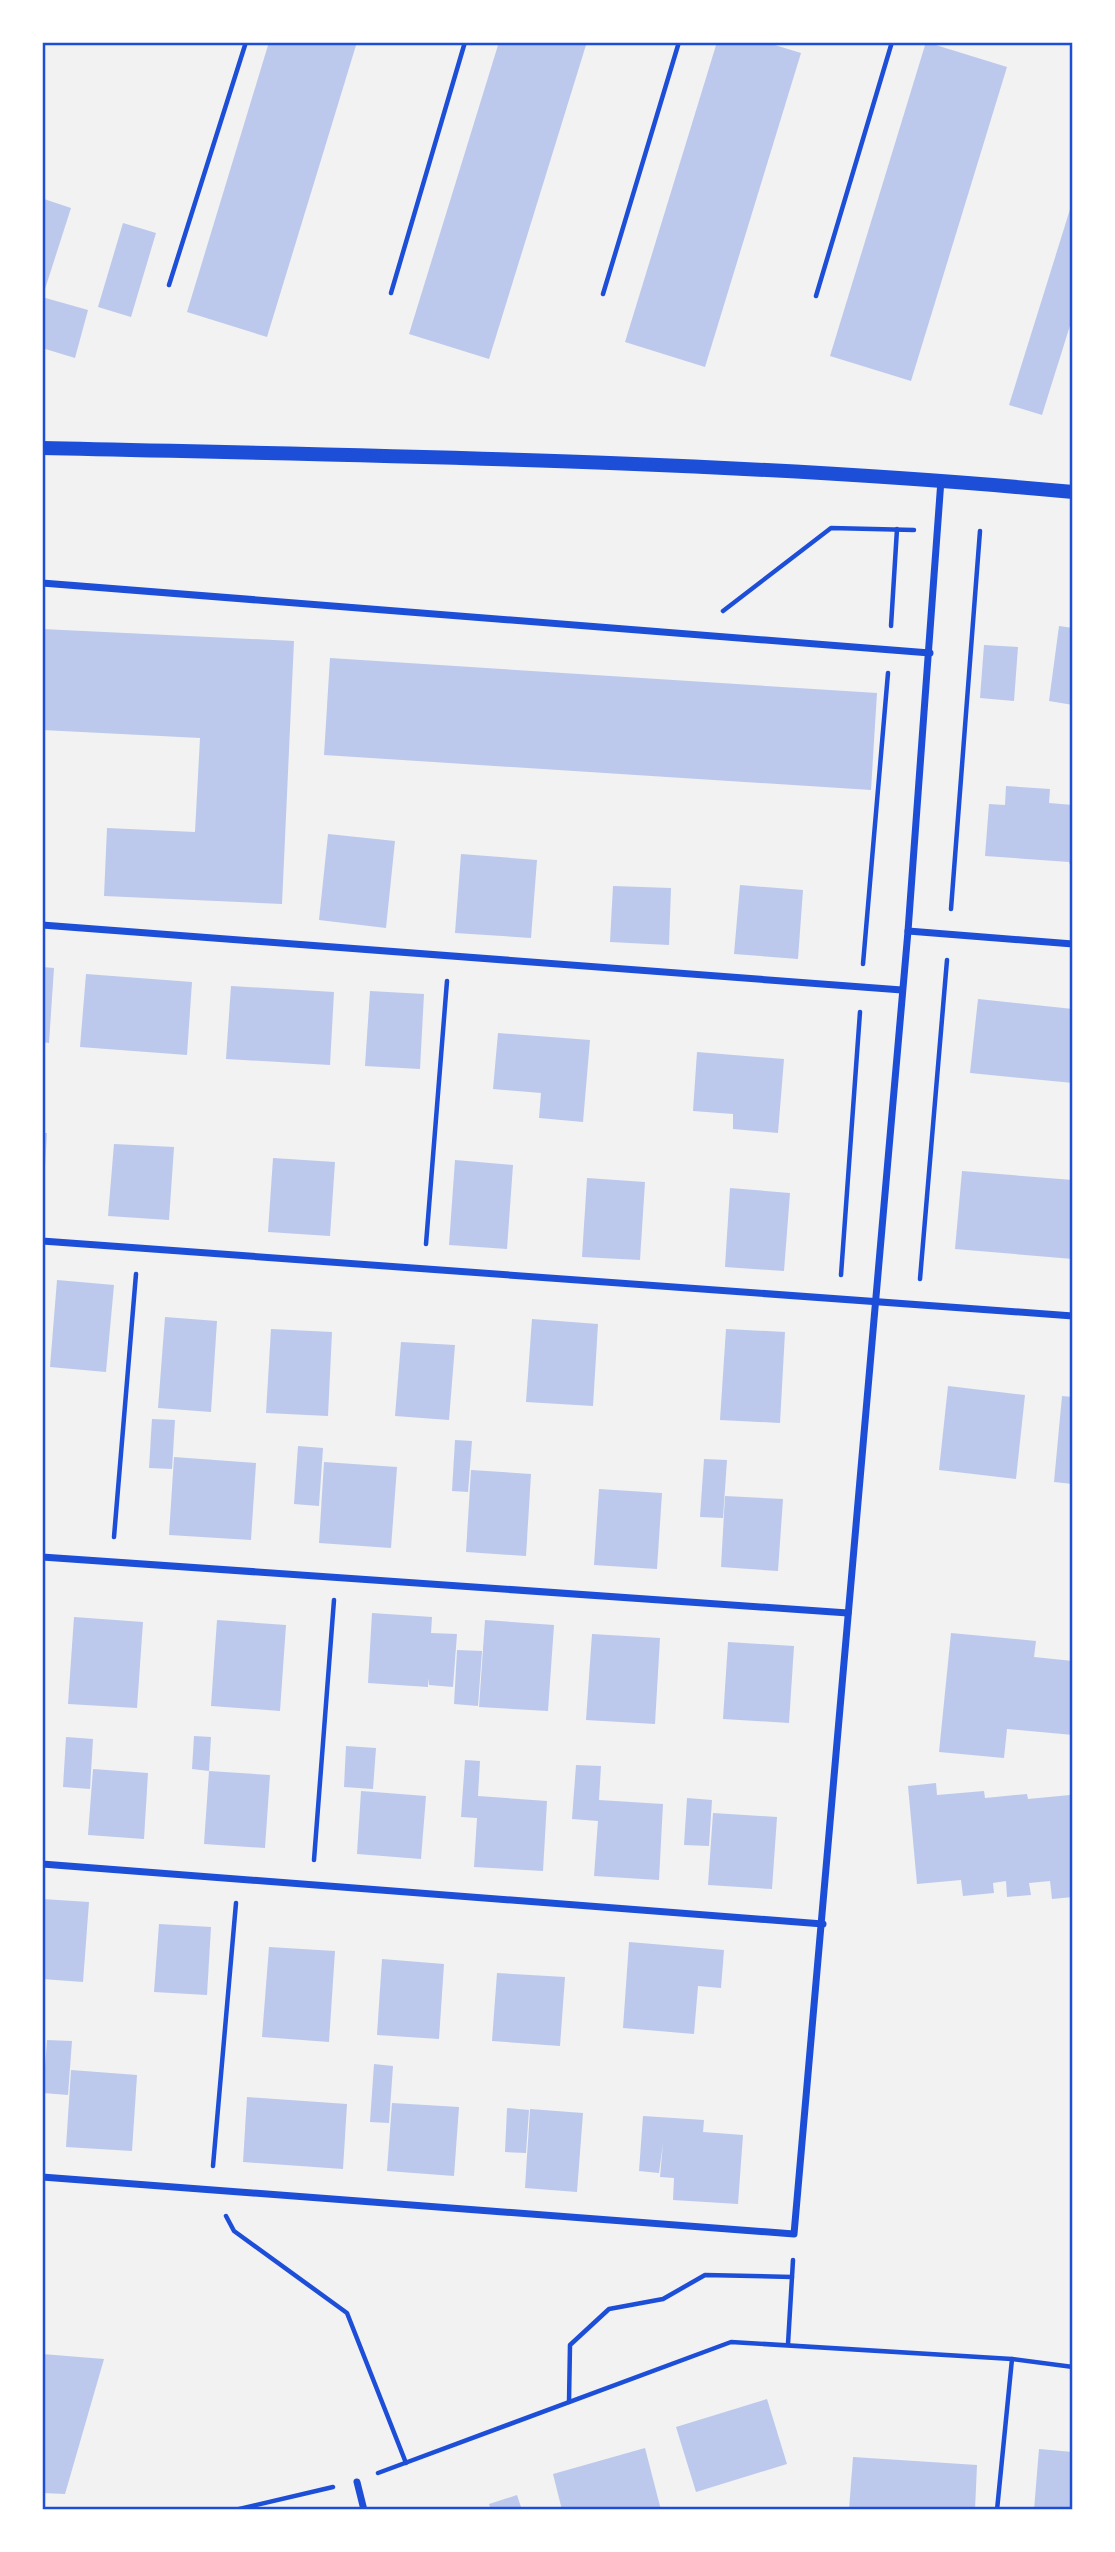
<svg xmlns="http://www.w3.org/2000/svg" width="1115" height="2552" font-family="'Source Serif 4',serif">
<rect width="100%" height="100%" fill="#f2f2f2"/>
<g fill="#bdc9ec">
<path d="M 269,42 L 357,42 L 267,337 L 187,312 Z"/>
<path d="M 499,42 L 575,42 L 586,45 L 489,359 L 409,334 Z"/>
<path d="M 717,42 L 765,42 L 801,53 L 705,367 L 625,342 Z"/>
<path d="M 926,42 L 1007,67 L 911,381 L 830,356 Z"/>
<path d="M 44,199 L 71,208 L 45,289 L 42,288 Z"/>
<path d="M 1072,203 L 1073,316 L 1042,415 L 1009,405 Z"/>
<path d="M 123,223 L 156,233 L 131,317 L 98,307 Z"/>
<path d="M 42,297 L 88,310 L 75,358 L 42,348 Z"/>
<path d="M 1059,626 L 1073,628 L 1073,705 L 1049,701 Z"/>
<path d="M 42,629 L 294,641 L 282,904 L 104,896 L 107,828 L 195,832 L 200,738 L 42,730 Z"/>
<path d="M 984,645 L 1018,647 L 1014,701 L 980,698 Z"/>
<path d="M 330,658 L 877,693 L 871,790 L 324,755 Z"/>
<path d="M 1006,786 L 1050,789 L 1049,803 L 1073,805 L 1073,874 L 1069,862 L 985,856 L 989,804 L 1005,805 Z"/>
<path d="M 328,834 L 395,841 L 386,928 L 319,920 Z"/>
<path d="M 461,854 L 537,860 L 531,938 L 455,933 Z"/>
<path d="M 740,885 L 803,890 L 798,959 L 734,954 Z"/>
<path d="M 613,886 L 671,888 L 669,945 L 610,942 Z"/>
<path d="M 42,967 L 54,968 L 49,1043 L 42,1042 Z"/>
<path d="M 86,974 L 192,982 L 187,1055 L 80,1047 Z"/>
<path d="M 231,986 L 334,992 L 330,1065 L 226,1059 Z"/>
<path d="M 370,991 L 424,994 L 420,1069 L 365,1066 Z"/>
<path d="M 978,999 L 1073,1009 L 1073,1083 L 970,1073 Z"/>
<path d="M 498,1033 L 590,1040 L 583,1122 L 539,1118 L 541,1093 L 493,1089 Z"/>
<path d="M 697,1052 L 784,1059 L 778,1133 L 733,1129 L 733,1114 L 693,1111 Z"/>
<path d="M 42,1133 L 47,1133 L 44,1184 L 42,1184 Z"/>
<path d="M 114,1144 L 174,1147 L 169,1220 L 108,1216 Z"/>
<path d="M 273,1158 L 335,1162 L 330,1236 L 268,1232 Z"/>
<path d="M 455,1160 L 513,1165 L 507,1249 L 449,1245 Z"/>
<path d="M 962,1171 L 1073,1180 L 1073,1259 L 955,1249 Z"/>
<path d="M 587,1178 L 645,1182 L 640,1260 L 582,1257 Z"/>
<path d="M 730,1188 L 790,1193 L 784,1271 L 725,1267 Z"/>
<path d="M 57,1280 L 114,1285 L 106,1372 L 50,1367 Z"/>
<path d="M 165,1317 L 217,1321 L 211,1412 L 158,1408 Z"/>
<path d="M 532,1319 L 598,1324 L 593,1406 L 526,1402 Z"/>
<path d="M 271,1329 L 332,1332 L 328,1416 L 266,1413 Z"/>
<path d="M 726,1329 L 785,1332 L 780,1423 L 720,1420 Z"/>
<path d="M 401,1342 L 455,1345 L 449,1420 L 395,1416 Z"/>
<path d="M 948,1386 L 1025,1395 L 1016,1479 L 939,1470 Z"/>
<path d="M 1062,1396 L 1073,1397 L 1073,1484 L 1054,1482 Z"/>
<path d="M 152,1419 L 175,1420 L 172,1469 L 149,1468 Z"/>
<path d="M 455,1440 L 472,1441 L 468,1492 L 452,1491 Z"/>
<path d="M 298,1446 L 323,1448 L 319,1506 L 294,1504 Z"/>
<path d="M 174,1457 L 256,1463 L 251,1540 L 169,1535 Z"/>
<path d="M 704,1459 L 727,1460 L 723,1518 L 700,1517 Z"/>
<path d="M 324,1462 L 397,1467 L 391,1548 L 319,1543 Z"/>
<path d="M 471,1470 L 531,1474 L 526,1556 L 466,1552 Z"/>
<path d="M 599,1489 L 662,1493 L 657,1569 L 594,1565 Z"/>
<path d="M 725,1496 L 783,1499 L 778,1571 L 721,1567 Z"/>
<path d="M 372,1613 L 432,1617 L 431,1633 L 457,1634 L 453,1687 L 429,1685 L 428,1678 L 428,1687 L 368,1683 Z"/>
<path d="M 74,1617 L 143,1622 L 137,1708 L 68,1704 Z"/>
<path d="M 217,1620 L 286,1625 L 280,1711 L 211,1706 Z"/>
<path d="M 485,1620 L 554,1625 L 548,1711 L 479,1707 Z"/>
<path d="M 951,1633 L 1036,1641 L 1034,1657 L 1073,1661 L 1073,1735 L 1007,1729 L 1004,1758 L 939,1752 Z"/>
<path d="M 592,1634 L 660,1638 L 655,1724 L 586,1720 Z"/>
<path d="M 728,1642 L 794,1646 L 789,1723 L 723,1719 Z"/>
<path d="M 457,1650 L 482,1651 L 478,1706 L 454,1704 Z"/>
<path d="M 194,1736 L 211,1737 L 209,1771 L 270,1775 L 265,1848 L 204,1844 L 209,1771 L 192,1769 Z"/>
<path d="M 66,1737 L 93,1739 L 90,1789 L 63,1787 Z"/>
<path d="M 346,1746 L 376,1748 L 373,1789 L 344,1787 Z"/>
<path d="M 465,1760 L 480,1761 L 478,1796 L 547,1801 L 543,1871 L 474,1867 L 477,1818 L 461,1817 Z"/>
<path d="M 576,1765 L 601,1766 L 599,1800 L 663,1804 L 659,1880 L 594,1876 L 598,1821 L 572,1819 Z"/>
<path d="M 93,1769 L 148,1773 L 144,1839 L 88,1835 Z"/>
<path d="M 936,1783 L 937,1795 L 984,1791 L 985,1798 L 1027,1794 L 1028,1799 L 1070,1795 L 1073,1802 L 1073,1897 L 1052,1899 L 1050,1881 L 1029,1883 L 1031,1895 L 1007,1897 L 1006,1881 L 993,1883 L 994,1893 L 963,1896 L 961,1880 L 917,1884 L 908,1786 Z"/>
<path d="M 361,1791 L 426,1796 L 421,1859 L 357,1854 Z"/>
<path d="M 687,1798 L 712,1800 L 709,1846 L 684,1845 Z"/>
<path d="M 713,1813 L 777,1817 L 772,1889 L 708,1885 Z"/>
<path d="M 42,1899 L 89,1902 L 83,1982 L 42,1979 Z"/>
<path d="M 159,1924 L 211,1927 L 207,1995 L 154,1992 Z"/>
<path d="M 629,1942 L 724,1950 L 721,1988 L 698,1986 L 694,2034 L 623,2028 Z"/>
<path d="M 269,1947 L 335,1951 L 329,2042 L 262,2037 Z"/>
<path d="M 382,1959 L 444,1964 L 439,2039 L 377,2035 Z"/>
<path d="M 497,1973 L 565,1977 L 560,2046 L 492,2041 Z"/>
<path d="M 47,2040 L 72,2041 L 68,2095 L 43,2093 Z"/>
<path d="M 374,2064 L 393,2066 L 389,2123 L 370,2122 Z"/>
<path d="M 71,2070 L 137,2075 L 132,2151 L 66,2147 Z"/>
<path d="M 247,2097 L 347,2104 L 343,2169 L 243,2162 Z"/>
<path d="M 392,2103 L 459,2107 L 454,2176 L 387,2171 Z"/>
<path d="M 507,2108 L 529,2110 L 526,2153 L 505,2152 Z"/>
<path d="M 530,2109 L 583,2113 L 577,2192 L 525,2188 Z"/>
<path d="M 643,2116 L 704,2120 L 703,2132 L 743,2135 L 738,2204 L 673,2200 L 674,2178 L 660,2177 L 663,2143 L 659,2173 L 639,2171 Z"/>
<path d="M 42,2354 L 104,2359 L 65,2494 L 42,2493 Z"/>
<path d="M 767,2399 L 787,2464 L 696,2492 L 676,2427 Z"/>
<path d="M 645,2448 L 661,2510 L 562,2510 L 553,2474 Z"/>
<path d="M 1039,2449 L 1073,2452 L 1073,2510 L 1034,2510 Z"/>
<path d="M 853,2457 L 977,2465 L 975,2510 L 849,2510 Z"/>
<path d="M 517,2495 L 522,2510 L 491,2510 L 489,2504 Z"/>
</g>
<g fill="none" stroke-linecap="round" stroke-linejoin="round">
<g stroke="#1d4ed8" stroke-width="4.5">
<path d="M 169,285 L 246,42"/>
<path d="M 391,293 L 465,42"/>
<path d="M 603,294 L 679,42"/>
<path d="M 816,296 L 892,42"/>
<path d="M 723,611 L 831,528 L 914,530"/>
<path d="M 891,626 L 897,529"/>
<path d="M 951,909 L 980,531"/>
<path d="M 863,964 L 888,673"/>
<path d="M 426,1244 L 447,981"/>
<path d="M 841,1275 L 860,1012"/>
<path d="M 920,1279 L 947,960"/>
<path d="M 114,1537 L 136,1274"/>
<path d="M 314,1860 L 334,1600"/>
<path d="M 213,2166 L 236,1903"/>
<path d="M 226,2216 L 234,2231 L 347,2313 L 406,2463"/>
<path d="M 788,2344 L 792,2277"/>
<path d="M 569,2402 L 570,2345 L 609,2309 L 663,2299 L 705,2275 L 792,2277 L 793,2260"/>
<path d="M 378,2473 L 731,2342 L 1012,2359 L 1073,2367"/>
<path d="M 235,2510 L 333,2487"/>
<path d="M 997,2510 L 1012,2359"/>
</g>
<g stroke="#1d4ed8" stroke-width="7">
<path d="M 42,583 L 930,653"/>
<path d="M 42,925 L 902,990"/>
<path d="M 908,931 L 1073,944"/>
<path d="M 42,1241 L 1073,1316"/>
<path d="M 42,1557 L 848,1613"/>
<path d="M 42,1864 L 823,1924"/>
<path d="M 42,2177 L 794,2234 L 908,931 L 941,480"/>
<path d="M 357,2482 L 364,2510"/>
</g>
<path stroke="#1d4ed8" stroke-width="14" d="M 42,448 C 386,456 730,460 1073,492"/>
</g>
<rect width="1115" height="2552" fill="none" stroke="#ffffff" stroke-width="88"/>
<rect x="44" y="44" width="1027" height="2464" fill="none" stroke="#1d4ed8" stroke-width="2.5"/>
</svg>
